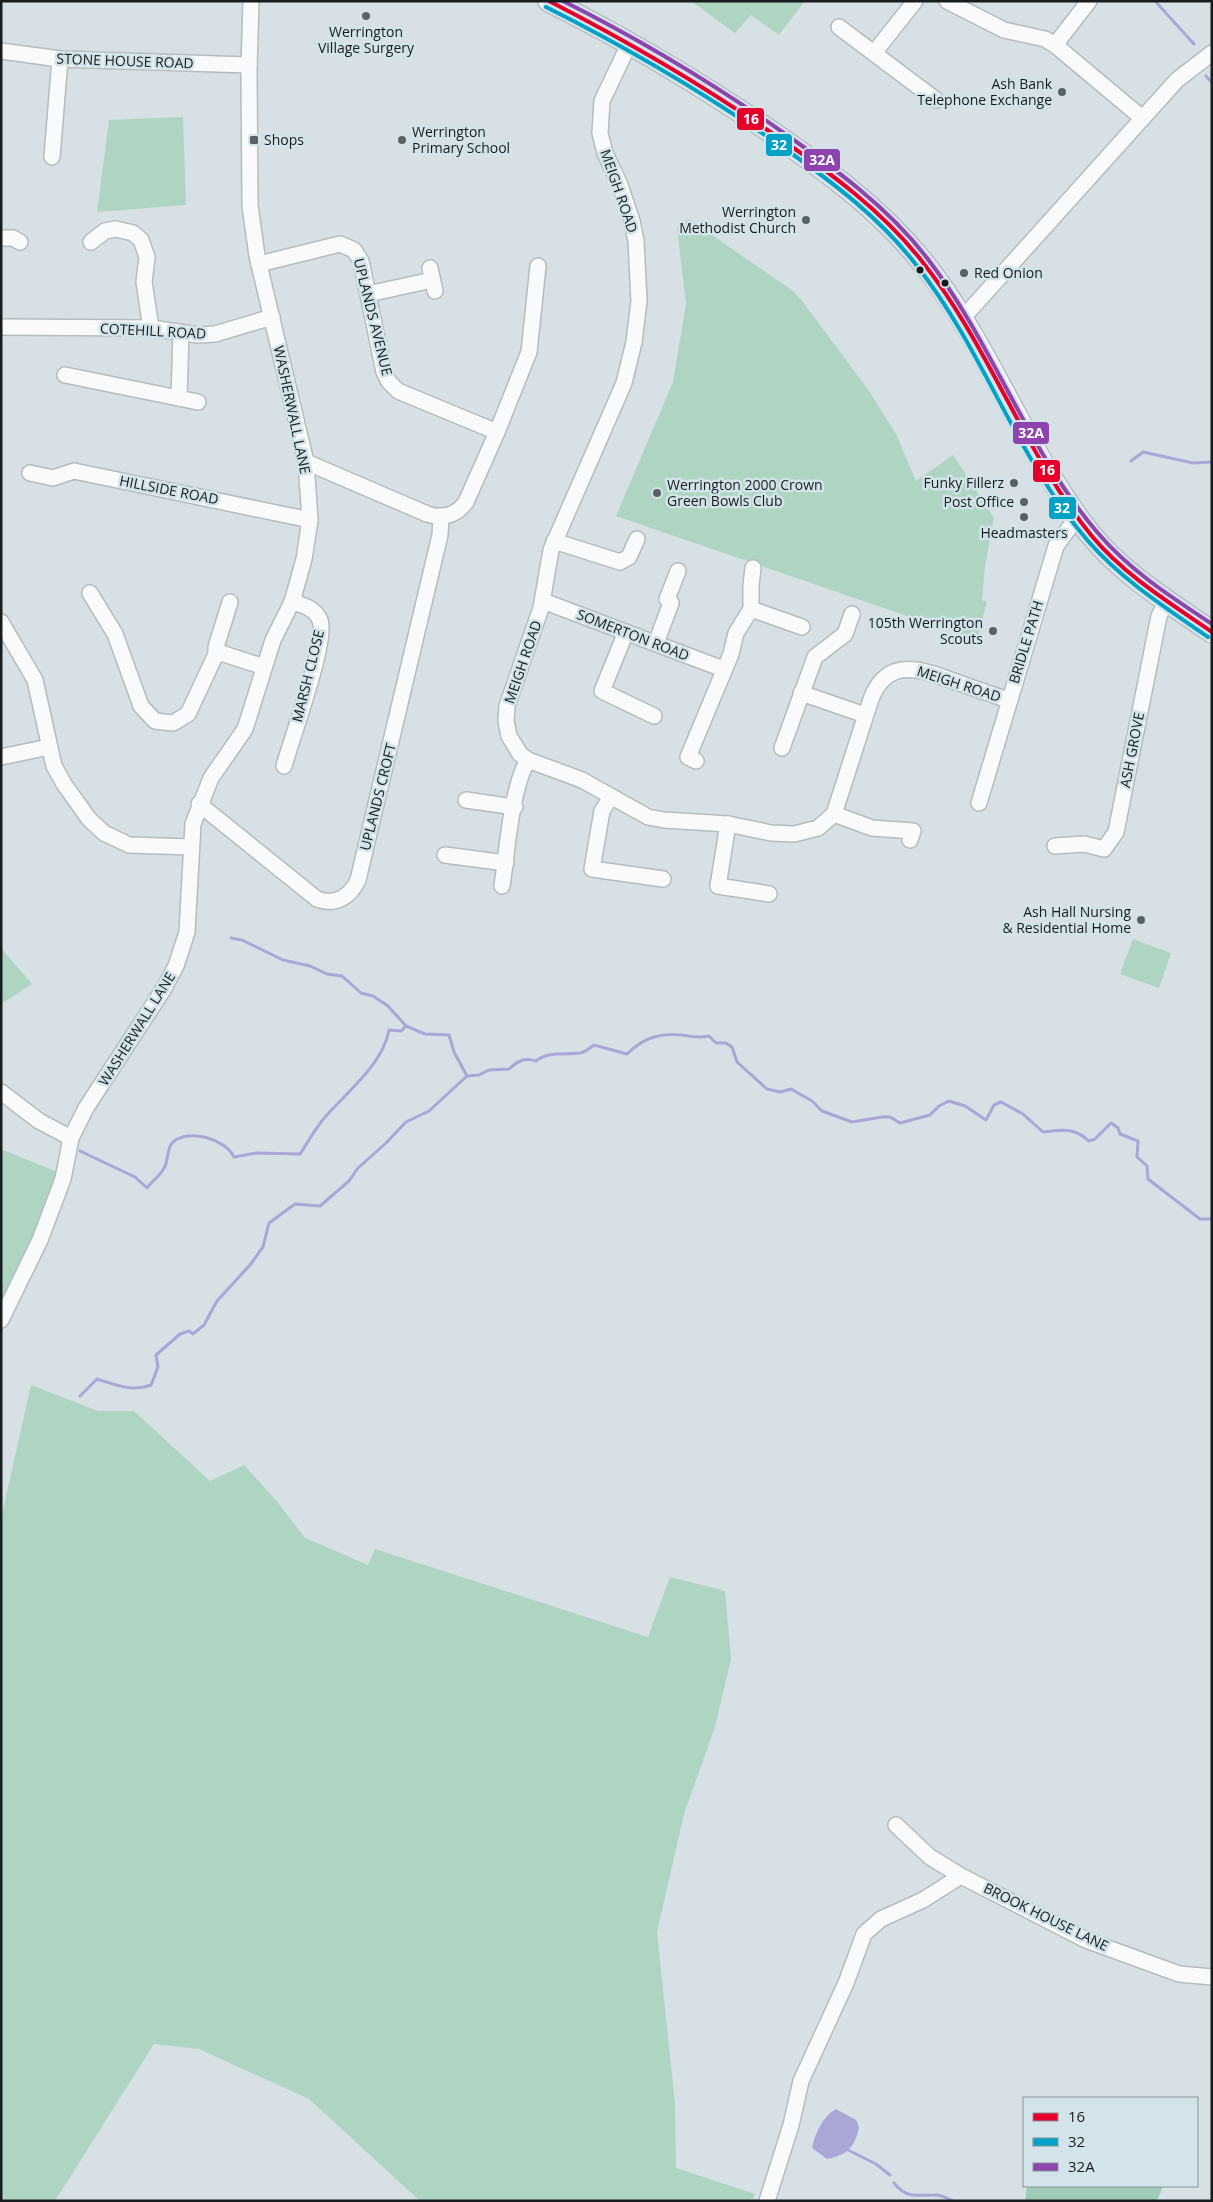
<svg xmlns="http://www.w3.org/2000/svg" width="1213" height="2202" font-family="'Open Sans',sans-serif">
<rect width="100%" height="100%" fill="#d7e0e4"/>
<g fill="#aed5c2">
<path d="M 691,1 L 802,1 L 804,2 L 779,35 L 751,15 L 735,33 Z"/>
<path d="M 183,117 L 186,205 L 97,212 L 109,120 Z"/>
<path d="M 689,219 L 793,291 L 803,302 L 869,391 L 896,434 L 916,481 L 953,455 L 994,518 L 985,566 L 982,600 L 987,602 L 977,640 L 616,516 L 673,382 L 686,304 L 677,227 Z"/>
<path d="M 1133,939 L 1171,953 L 1159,988 L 1120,974 Z"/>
<path d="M 1,948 L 32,984 L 1,1004 Z"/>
<path d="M 1,1149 L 57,1172 C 50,1216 21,1268 1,1309 Z"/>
<path d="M 31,1385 L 98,1411 L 134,1411 L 210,1481 L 244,1465 L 276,1500 L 305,1538 L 368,1565 L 375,1549 L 648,1637 L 670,1577 L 725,1591 L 731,1659 L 715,1727 L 684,1814 L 657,1932 L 675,2104 L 676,2168 L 755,2194 L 753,2201 L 420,2201 L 309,2099 L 199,2049 L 154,2044 L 55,2201 L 1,2201 L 1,1519 Z"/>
</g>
<path fill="#9ecbb5" d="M 1027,2186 L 1163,2186 L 1157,2201 L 1025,2201 Z"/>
<path fill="#a8a7d7" d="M 836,2109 L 856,2120 C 860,2126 859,2129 857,2135 C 852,2151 842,2156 827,2159 L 812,2148 C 815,2133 823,2116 836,2109 Z"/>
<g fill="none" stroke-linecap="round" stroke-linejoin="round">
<g stroke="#a8a7d7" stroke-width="3">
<path d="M 1155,1 L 1194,44"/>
<path d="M 1206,76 L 1212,83"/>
<path d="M 1131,461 L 1143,452 L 1193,463 L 1212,462"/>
<path d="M 231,938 L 242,940 L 283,960 L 310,966 L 327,974 L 342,976 L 361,993 L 373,996 L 388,1006 L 406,1026 L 425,1034 L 449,1035 L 454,1052 L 467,1076"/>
<path d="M 467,1076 L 479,1075 L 489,1070 L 509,1069 C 518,1061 524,1057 536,1061 C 548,1051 566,1055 580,1053 C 585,1052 590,1048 594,1045 L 627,1054 C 645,1036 663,1032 689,1036 C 697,1037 701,1038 709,1036 L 716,1043 L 726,1043 L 732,1047 L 737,1062 L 767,1089 L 780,1092 L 791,1089 L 812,1101 L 822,1111 L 852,1122 L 882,1117 L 890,1117 L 900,1123 L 930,1115 L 939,1106 L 949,1101 L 965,1106 L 986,1120 L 994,1105 L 1001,1102 L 1023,1114 L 1043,1132 C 1062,1130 1074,1127 1089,1141 L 1095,1139 L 1111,1123 L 1118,1128 L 1120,1134 L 1138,1141 L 1137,1157 L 1147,1166 L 1148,1179 L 1200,1219 L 1212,1219"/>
<path d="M 80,1151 L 135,1177 L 147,1188 C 152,1181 161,1175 164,1168 C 169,1160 166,1149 173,1142 C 189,1128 225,1139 234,1157 L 256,1153 L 300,1154 C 308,1142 316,1127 326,1116 C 348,1091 383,1064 389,1030 L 401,1031 L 406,1026"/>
<path d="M 80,1396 L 97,1379 C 116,1385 132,1392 151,1385 L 158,1367 L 156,1355 L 180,1334 L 189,1331 L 193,1334 L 204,1325 L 217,1301 L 250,1265 L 263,1247 L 269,1223 L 295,1204 L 320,1206 L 349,1181 L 358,1168 L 386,1143 L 406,1122 L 429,1111 L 467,1076"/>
<path d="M 846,2149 L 876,2164 L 890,2175"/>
<path d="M 894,2183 C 907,2199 916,2195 934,2195 C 940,2194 947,2198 953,2201"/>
</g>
<defs>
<g id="minor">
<path d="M 947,1 L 1004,30 L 1045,39 L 1055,45 L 1141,117"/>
<path d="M 839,27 L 936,100"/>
<path d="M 629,44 L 602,101 L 600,133 L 605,153 L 620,185 L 632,221 L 636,241 L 639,301 L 634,342 L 624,383 L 551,550 L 541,608 L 507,706 L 506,721 L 509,736 L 520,754 L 528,760 L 582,780 L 648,817 L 664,820 L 728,824 L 771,833 L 794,834 L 818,828 L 834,814 L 871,699 C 888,655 923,670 956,682 C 973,688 991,694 1008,700"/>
<path d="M 1055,45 L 1089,1"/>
<path d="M 1,51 L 60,59 L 249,65"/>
<path d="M 874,53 L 915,1"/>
<path d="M 52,157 L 60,59"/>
<path d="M 1,238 L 13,238 L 20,242"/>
<path d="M 91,242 L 105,231 L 116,229 L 133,233 L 141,240 L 147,257 L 144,282 L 151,328"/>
<path d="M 259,264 L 340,244 L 354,250 L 361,261 L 384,372 L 389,382 L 398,391 L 497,432 L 466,502 C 456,516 442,519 427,514 L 306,462"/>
<path d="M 430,268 L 435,291"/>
<path d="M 368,294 L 432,280"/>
<path d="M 961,320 L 1177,80 L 1212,53"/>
<path d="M 1,327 L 151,328 L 198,335 L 215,334 L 272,317"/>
<path d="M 65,375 L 198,402"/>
<path d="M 179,398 L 181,332"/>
<path d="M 497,432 L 529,352 L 538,266"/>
<path d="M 30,473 L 53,478 L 74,471 L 310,520"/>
<path d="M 554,541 L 620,562 L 629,557 L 637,539"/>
<path d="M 90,593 L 115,634 L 141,706 L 155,721 L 173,723 L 188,714 L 216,654 L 221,653 L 264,667"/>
<path d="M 543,601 L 723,669"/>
<path d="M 751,609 L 802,627"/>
<path d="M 1,622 L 35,680 L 54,766 L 64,784 L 89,819 L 104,833 L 129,845 L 191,847"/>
<path d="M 626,632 L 602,691 L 654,716"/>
<path d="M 656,643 L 671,603 L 667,599 L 678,571"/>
<path d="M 216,654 L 216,647 L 230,602"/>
<path d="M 801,693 L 865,715"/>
<path d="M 782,748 L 815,657 L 845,634 L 852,614"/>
<path d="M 1,757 L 49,747"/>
<path d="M 696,761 L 688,757 L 731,654 L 736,633 L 751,609 L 751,585 L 753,568"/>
<path d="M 284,766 C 291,740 328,640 320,620 C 315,608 303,605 292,602"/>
<path d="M 611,797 L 602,811 L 592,869 L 663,879"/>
<path d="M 466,800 L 515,807"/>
<path d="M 979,803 L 1056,546 L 1077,517"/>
<path d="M 199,804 L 317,899 C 335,906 350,897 358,880 L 440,535 L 441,516"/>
<path d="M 834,814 L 872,828 L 913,831 L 910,840"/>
<path d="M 728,824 L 718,886 L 769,894"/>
<path d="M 1055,846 L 1084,844 L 1104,849 L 1116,832 L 1159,616 L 1167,600"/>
<path d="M 445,855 L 506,863"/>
<path d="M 502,886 C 507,853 511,788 528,760"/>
<path d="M 1,1092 L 39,1121 L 71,1138"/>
<path d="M 1,1320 L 40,1240 L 63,1179 L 71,1138 L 86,1108 L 163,990 L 176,966 L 187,932 L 193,824 L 211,778 L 245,729 L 273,640 L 292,602 L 304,559 L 310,520 L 306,462 L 257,256 L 250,206 L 249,69 L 251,1"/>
<path d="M 896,1825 L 930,1857 L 961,1876 L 1086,1940 L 1179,1974 L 1212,1977"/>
<path d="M 767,2201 L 791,2125 L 801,2081 L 846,1983 L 864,1934 L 881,1919 L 923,1900 L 961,1876"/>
</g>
<path id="highway" d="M 549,1 C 624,38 695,81 764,127 C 822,167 876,205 921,260 C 989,343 1024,452 1091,535 C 1124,575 1170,603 1212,632"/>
</defs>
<use href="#minor" stroke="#b5bcbf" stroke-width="18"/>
<use href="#highway" stroke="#b5bcbf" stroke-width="24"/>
<use href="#minor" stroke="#f9fafb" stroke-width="15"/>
<use href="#highway" stroke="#f9fafb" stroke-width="21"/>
<defs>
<path id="bus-1" d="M 549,1 C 629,42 706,87 779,138 C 831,173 882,211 921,260 C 989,345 1023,451 1091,535 C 1124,575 1170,603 1212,632"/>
<path id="bus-2" d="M 546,7 C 630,49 711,97 788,151 C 835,184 882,220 917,266 C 984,351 1017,459 1088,541 C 1122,580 1166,608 1208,637"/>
<path id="bus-3" d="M 563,1 C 639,39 712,83 781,131 C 834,168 888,207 927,258 C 993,343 1027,450 1097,532 C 1129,570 1171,597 1212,624"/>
</defs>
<use href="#bus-1" stroke="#d2e3e9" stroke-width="8"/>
<use href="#bus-2" stroke="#d2e3e9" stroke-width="8"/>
<use href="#bus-3" stroke="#d2e3e9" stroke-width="8"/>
<use href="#bus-1" stroke="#e4002b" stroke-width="4"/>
<use href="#bus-2" stroke="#01a2c5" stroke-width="4"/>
<use href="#bus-3" stroke="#8e44ad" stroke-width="4"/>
</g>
<g fill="#5a6164" stroke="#d2e3e9" stroke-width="2">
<circle cx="366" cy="16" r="5"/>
<circle cx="1062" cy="92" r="5"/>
<rect x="249" y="135" width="10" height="10" rx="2.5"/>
<circle cx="402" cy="140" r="5"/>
<circle cx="806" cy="220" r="5"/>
<circle cx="964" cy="273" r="5"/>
<circle cx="1014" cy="483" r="5"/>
<circle cx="657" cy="493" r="5"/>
<circle cx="1024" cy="502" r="5"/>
<circle cx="1024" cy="517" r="5"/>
<circle cx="993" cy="631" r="5"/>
<circle cx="1141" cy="920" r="5"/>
</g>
<g fill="#171d1f" stroke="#d2e3e9" stroke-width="2">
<circle cx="920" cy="270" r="4.5"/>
<circle cx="945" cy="283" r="4.5"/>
</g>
<g text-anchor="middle" stroke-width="5" stroke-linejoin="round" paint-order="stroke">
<g font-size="14" fill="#171d1f" stroke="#d2e3e9" text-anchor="end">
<text x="366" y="37" text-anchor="middle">Werrington<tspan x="366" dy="16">Village Surgery</tspan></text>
<text x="1052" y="89">Ash Bank<tspan x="1052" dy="16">Telephone Exchange</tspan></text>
<text x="412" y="137" text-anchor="start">Werrington<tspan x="412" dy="16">Primary School</tspan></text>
<text x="264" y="145" text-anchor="start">Shops</text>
<text x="796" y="217">Werrington<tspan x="796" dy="16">Methodist Church</tspan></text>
<text x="974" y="278" text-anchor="start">Red Onion</text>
<text x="1004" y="488">Funky Fillerz</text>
<text x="667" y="490" text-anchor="start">Werrington 2000 Crown<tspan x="667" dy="16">Green Bowls Club</tspan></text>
<text x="1014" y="507">Post Office</text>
<text x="1024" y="538" text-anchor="middle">Headmasters</text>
<text x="983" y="628">105th Werrington<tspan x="983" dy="16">Scouts</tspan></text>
<text x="1131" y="917">Ash Hall Nursing<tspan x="1131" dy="16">&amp; Residential Home</tspan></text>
</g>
<g font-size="14" fill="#171d1f" stroke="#d2e3e9">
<text transform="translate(125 61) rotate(2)" y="5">STONE HOUSE ROAD</text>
<text transform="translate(619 191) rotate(71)" y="5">MEIGH ROAD</text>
<text transform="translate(373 317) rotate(76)" y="5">UPLANDS AVENUE</text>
<text transform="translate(153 331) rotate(3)" y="5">COTEHILL ROAD</text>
<text transform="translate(292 410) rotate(78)" y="5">WASHERWALL LANE</text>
<text transform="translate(169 490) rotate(11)" y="5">HILLSIDE ROAD</text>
<text transform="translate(633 635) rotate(21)" y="5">SOMERTON ROAD</text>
<text transform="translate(1026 642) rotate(-73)" y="5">BRIDLE PATH</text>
<text transform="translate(523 662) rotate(-71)" y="5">MEIGH ROAD</text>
<text transform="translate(308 676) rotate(-76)" y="5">MARSH CLOSE</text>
<text transform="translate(959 684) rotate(18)" y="5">MEIGH ROAD</text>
<text transform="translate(1132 750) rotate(-79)" y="5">ASH GROVE</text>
<text transform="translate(378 797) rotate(-76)" y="5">UPLANDS CROFT</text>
<text transform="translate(137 1029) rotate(-58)" y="5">WASHERWALL LANE</text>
<text transform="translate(1046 1917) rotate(26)" y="5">BROOK HOUSE LANE</text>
</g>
</g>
<g stroke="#d2e3e9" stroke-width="2">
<rect x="736" y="107" width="29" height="24" rx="5" fill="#e4002b"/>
<rect x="765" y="133" width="28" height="24" rx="5" fill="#01a2c5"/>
<rect x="803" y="148" width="38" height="24" rx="5" fill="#8e44ad"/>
<rect x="1012" y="421" width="38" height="24" rx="5" fill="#8e44ad"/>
<rect x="1032" y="459" width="29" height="24" rx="5" fill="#e4002b"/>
<rect x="1048" y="496" width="29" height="24" rx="5" fill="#01a2c5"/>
</g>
<g font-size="14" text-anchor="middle" font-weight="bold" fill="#fff">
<text x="751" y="124">16</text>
<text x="779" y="150">32</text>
<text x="822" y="165">32A</text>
<text x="1031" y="438">32A</text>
<text x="1047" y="475">16</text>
<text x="1062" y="513">32</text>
</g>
<rect width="1213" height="2202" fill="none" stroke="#171d1f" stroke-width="5"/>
<rect x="1023" y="2097" width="175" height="90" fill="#d2e3e9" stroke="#879498"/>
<rect x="1033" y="2113" width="25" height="8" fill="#e4002b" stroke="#879498"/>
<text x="1068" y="2122" font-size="15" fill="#171d1f">16</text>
<rect x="1033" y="2138" width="25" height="8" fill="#01a2c5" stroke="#879498"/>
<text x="1068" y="2147" font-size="15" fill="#171d1f">32</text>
<rect x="1033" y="2163" width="25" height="8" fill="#8e44ad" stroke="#879498"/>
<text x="1068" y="2172" font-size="15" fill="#171d1f">32A</text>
</svg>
